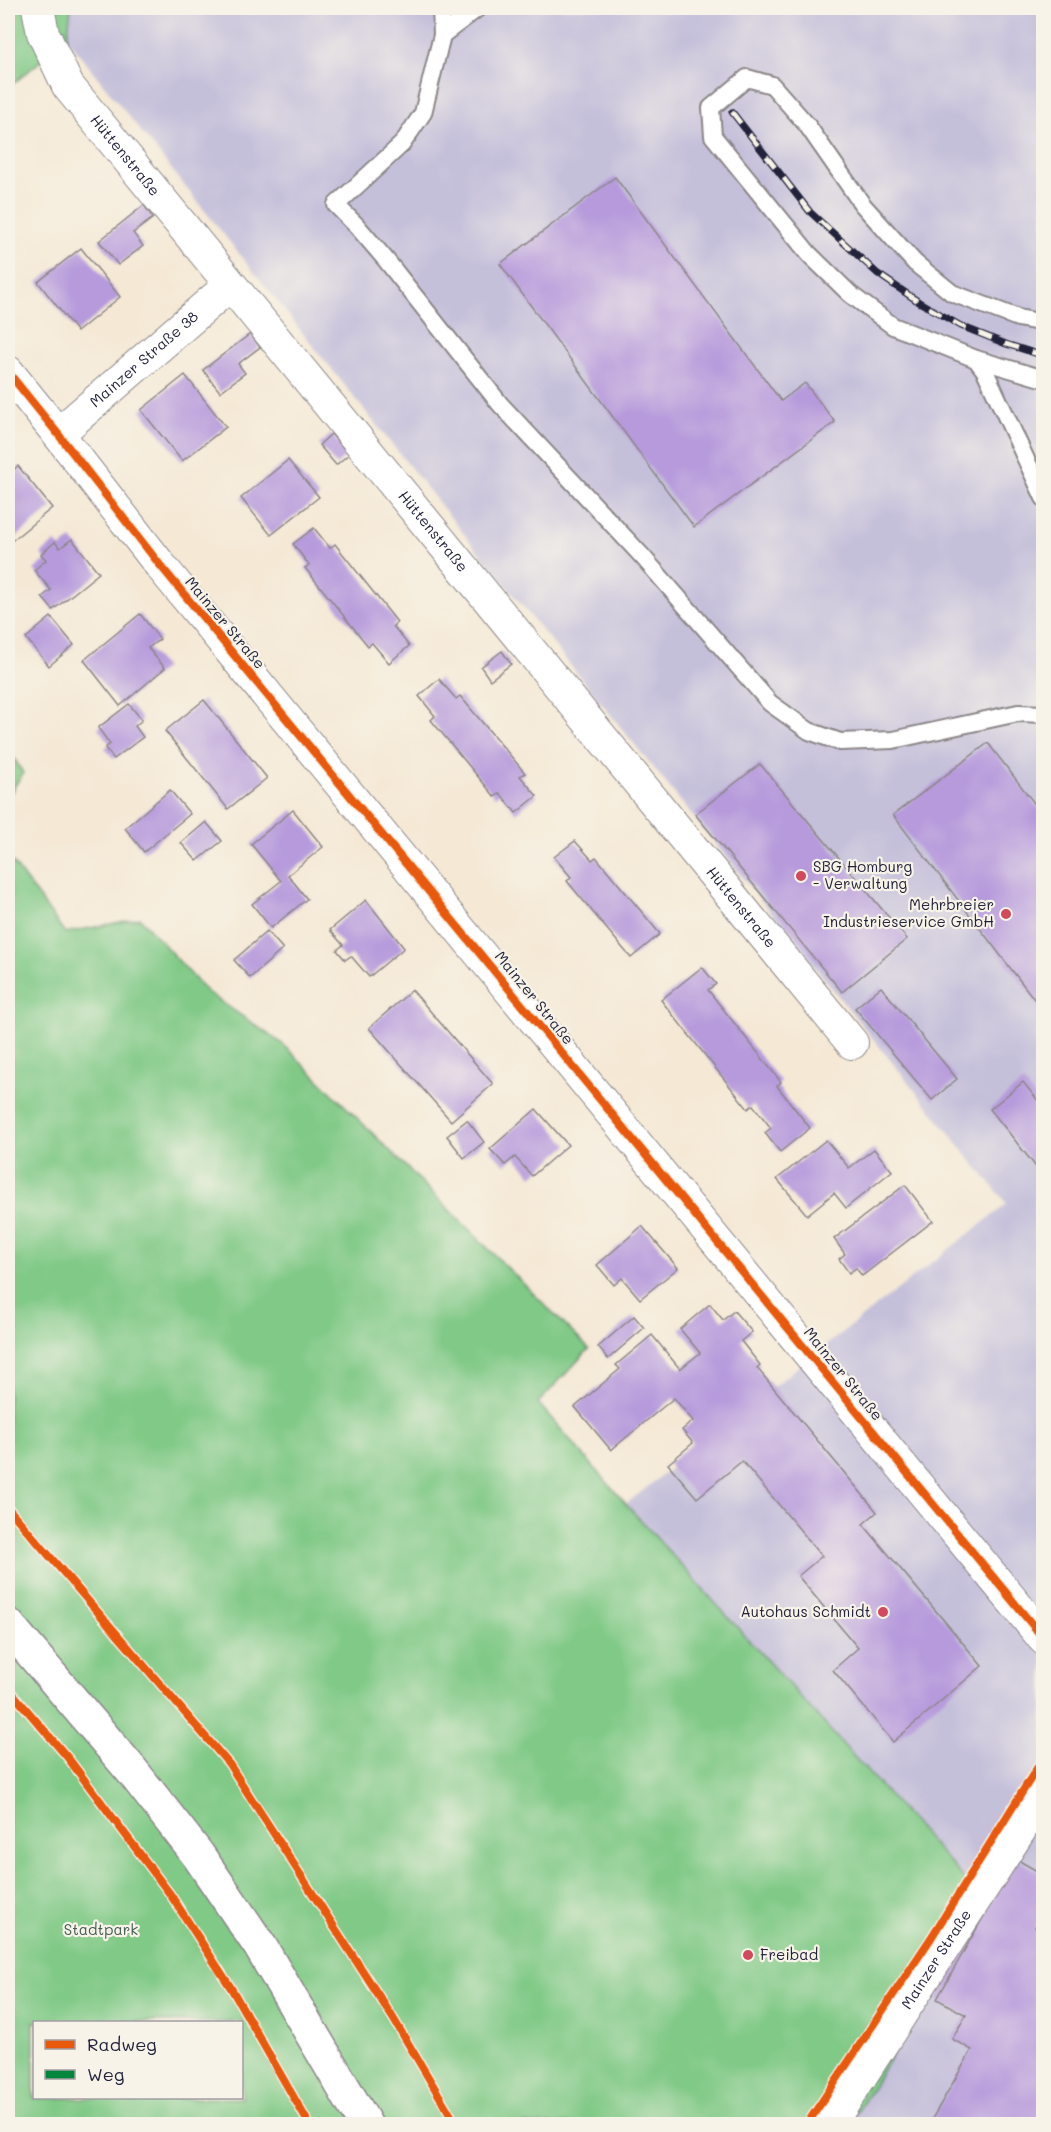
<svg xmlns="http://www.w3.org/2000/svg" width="1051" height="2132" font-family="Mali,sans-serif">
<rect width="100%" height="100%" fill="#f7f3e8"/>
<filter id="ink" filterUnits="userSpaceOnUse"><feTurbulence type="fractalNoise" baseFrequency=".0167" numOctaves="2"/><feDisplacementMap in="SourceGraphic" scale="12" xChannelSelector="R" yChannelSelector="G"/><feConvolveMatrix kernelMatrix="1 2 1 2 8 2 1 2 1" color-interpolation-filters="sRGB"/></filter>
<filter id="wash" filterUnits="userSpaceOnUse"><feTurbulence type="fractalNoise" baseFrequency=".008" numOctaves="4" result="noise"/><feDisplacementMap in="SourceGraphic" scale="24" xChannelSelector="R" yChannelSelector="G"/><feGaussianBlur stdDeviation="1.35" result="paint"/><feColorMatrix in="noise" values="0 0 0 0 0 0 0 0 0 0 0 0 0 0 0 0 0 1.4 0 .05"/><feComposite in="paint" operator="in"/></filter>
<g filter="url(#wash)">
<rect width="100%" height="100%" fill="#f5e9d6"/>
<path fill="#c5c0da" d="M 71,8 L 1043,8 L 1043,2124 L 850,2124 L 985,1901 L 626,1504 L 793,1371 L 1007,1204 L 447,513 L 67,39 Z"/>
<g fill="#80c986" stroke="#517660" stroke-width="1.5" fill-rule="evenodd">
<path d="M 8,8 L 71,8 L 67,39 L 8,88 Z"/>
<path d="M 8,748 L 23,773 L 8,797 Z"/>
<path d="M 8,856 L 65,933 L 140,918 L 207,992 L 284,1045 L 589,1349 L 538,1403 L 626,1504 L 985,1902 L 850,2124 L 8,2124 ZM 34,2022 L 242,2022 L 242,2098 L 34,2098 Z"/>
</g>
<g id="blocks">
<g fill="#b69adc">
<path d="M 615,177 L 781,401 L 805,383 L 835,422 L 694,527 L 500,264 Z"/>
<path d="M 144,205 L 153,218 L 133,233 L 143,246 L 118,265 L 99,241 Z"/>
<path d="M 81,248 L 120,297 L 77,332 L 38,282 Z"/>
<path d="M 250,334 L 260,347 L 238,364 L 245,373 L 220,392 L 203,370 Z"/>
<path d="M 185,375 L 226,427 L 182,461 L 141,410 Z"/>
<path d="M 331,434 L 349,454 L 336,465 L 319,445 Z"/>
<path d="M 288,460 L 319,497 L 271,535 L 241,498 Z"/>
<path d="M 18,466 L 52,508 L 8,544 L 8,474 Z"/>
<path d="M 314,528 L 330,548 L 335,544 L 397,622 L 393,626 L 409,646 L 389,663 L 372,643 L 368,646 L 305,568 L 309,565 L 293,544 Z"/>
<path d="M 72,539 L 99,573 L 53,610 L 42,597 L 51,590 L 34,570 L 46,560 L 41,554 L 55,542 L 60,548 Z"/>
<path d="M 140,614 L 160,639 L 148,648 L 165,668 L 120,706 L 84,660 Z"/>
<path d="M 51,617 L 74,645 L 49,666 L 26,638 Z"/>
<path d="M 502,651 L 511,664 L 490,680 L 481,667 Z"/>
<path d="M 439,679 L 456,699 L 460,696 L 525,773 L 520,776 L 537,796 L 516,813 L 500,793 L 495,797 L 431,720 L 435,716 L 419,696 Z"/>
<path d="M 204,700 L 267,778 L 228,809 L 165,731 Z"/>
<path d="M 129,704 L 142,720 L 135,726 L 143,737 L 114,759 L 105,748 L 110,744 L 98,728 Z"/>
<path d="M 988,743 L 1044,816 L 1044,1012 L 893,815 Z"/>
<path d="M 760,764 L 907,939 L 842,992 L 695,814 Z"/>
<path d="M 170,790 L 190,814 L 144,852 L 125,828 Z"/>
<path d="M 293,810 L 323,847 L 288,875 L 307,899 L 271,928 L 252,904 L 281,881 L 251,844 Z"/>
<path d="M 206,822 L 222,841 L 197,861 L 181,843 Z"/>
<path d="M 575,841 L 592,860 L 596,857 L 660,934 L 631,958 L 567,881 L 571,877 L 554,857 Z"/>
<path d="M 366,900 L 404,948 L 369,977 L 351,956 L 345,960 L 337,950 L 343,945 L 330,930 Z"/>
<path d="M 267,931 L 283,949 L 250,978 L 234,960 Z"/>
<path d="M 702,967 L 716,984 L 708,990 L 781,1082 L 777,1086 L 810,1128 L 780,1152 L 765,1133 L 771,1128 L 753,1105 L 748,1109 L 661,1000 Z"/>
<path d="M 881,987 L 957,1079 L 932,1100 L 855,1008 Z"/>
<path d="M 412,990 L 493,1084 L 451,1121 L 369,1028 Z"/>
<path d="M 1023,1082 L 1044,1108 L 1044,1177 L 990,1109 Z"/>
<path d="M 536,1109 L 568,1145 L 532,1176 L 515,1157 L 505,1165 L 490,1149 Z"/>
<path d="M 467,1120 L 484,1142 L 464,1158 L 447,1136 Z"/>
<path d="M 826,1140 L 849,1168 L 874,1149 L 892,1171 L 846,1208 L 834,1193 L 807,1215 L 777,1179 Z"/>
<path d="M 905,1185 L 933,1221 L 862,1276 L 856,1268 L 849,1273 L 839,1259 L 845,1254 L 834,1239 Z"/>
<path d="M 642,1226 L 678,1268 L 640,1299 L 622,1278 L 614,1285 L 597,1265 Z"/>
<path d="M 710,1304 L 723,1320 L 734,1311 L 752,1332 L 741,1341 L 760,1365 L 757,1368 L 877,1512 L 863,1524 L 982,1666 L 893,1742 L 833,1670 L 858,1648 L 798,1576 L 822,1556 L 742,1461 L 697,1498 L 668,1464 L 693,1443 L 682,1430 L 693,1421 L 674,1398 L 611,1450 L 575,1407 L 620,1369 L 616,1365 L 652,1335 L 680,1369 L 700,1353 L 680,1329 Z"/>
<path d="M 634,1316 L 644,1328 L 608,1359 L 598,1347 Z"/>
<path d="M 1016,1859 L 1044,1875 L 1044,1912 L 1035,1927 L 1044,1932 L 1044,2124 L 929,2124 L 972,2050 L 952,2039 L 966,2015 L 937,1999 Z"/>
</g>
</g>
</g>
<g filter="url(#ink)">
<use href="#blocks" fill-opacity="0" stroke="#8c8688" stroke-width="1.5"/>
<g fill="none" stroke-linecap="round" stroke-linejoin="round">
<defs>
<g id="lane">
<path d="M 441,8 L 442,35 L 423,113 L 402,144 L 336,205 L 357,226 L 386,260 L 500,404 L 642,556 L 770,703 L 809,731 L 840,742 L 893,740 L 1018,713 L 1044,714"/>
<path d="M 442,35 L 478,8"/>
<path d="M 1044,323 L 1018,318 L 952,293 L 915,263 L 862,204 L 807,125 L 772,85 L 747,78 L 711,108 L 713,136 L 809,254 L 850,294 L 893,326 L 976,359 L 1044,379"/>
<path d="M 976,359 L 985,371 L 1044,498"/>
</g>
<g id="street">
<path id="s1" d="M 38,8 L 43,33 L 68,86 L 852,1043"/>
<path d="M 8,372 L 58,434 L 160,565 L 1044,1639"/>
<path id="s2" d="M 58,434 L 230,285"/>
<path id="s3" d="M 830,2124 L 1044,1793"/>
</g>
<path id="secondary" d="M 8,1625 L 133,1772 L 198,1855 L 260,1946 L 365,2124"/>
</defs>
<use href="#lane" stroke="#8c8688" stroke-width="20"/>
<use href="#street" stroke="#8c8688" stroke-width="34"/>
<use href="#secondary" stroke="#8c8688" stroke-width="36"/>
<use href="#lane" stroke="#fff" stroke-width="16"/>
<use href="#street" stroke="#fff" stroke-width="32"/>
<use href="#secondary" stroke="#fff" stroke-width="33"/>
<defs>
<path id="rail" d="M 732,112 L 810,212 L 878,274 L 919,302 L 961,326 L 1006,344 L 1044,356"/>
</defs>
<use href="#rail" stroke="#22223b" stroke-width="7"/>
<use href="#rail" stroke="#f7f3e8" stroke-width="4.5" stroke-dasharray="14" stroke-linecap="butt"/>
<path stroke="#00873e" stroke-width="6" stroke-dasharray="12 6" stroke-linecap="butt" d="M 8,2012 L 9,2003"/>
<defs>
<g id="cycleway">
<path d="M 8,372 L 58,434 L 160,565 L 1044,1639"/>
<path d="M 8,1508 L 229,1764 L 393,2018 L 456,2124"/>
<path d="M 8,1688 L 68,1758 L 170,1894 L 231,1988 L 309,2124"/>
<path d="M 807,2124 L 931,1938 L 1044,1757"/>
</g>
</defs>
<use href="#cycleway" stroke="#f7f3e8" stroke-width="11"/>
<use href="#cycleway" stroke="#e8590c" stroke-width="8"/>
</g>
</g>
<g fill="#d1495b" stroke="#f7f3e8" stroke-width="2">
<circle cx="801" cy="876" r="6"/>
<circle cx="1006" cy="914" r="6"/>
<circle cx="883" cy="1612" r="6"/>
<circle cx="748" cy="1955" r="6"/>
</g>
<g text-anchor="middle" stroke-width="4.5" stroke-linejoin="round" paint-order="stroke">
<g font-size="15" fill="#22223b" stroke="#f7f3e8">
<text dy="5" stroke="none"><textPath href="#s1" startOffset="174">Hüttenstraße</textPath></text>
<text dy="5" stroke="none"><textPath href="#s2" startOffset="114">Mainzer Straße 38</textPath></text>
<text dy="5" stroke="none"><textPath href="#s1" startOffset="660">Hüttenstraße</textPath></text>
<text transform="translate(225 623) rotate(50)" y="5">Mainzer Straße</text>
<text dy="5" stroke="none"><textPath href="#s1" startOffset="1146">Hüttenstraße</textPath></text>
<text transform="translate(534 998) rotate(51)" y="5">Mainzer Straße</text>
<text transform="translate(843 1374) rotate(51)" y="5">Mainzer Straße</text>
<text dy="5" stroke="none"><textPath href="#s3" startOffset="196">Mainzer Straße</textPath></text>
</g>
<g font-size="15" fill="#22223b" stroke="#f7f3e8" text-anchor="start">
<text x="813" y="872">SBG Homburg<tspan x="813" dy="17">- Verwaltung</tspan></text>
<text x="994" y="910" text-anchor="end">Mehrbreier<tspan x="994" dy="17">Industrieservice GmbH</tspan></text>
<text x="871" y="1617" text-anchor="end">Autohaus Schmidt</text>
<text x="760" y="1960">Freibad</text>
</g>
<g font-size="15" fill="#435c55" stroke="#f7f3e8">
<text x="101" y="1935">Stadtpark</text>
</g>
</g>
<rect width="1051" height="2132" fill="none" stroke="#f7f3e8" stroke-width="30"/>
<rect x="33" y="2021" width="210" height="78" fill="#f7f3e8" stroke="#a29fa3" stroke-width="1.5"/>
<rect x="45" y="2040" width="30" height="9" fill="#e8590c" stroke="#a29fa3" stroke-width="1.5"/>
<text x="87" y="2051" font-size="18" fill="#22223b">Radweg</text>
<rect x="45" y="2070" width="30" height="9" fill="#00873e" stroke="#a29fa3" stroke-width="1.5"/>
<text x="87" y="2081" font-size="18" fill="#22223b">Weg</text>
</svg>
